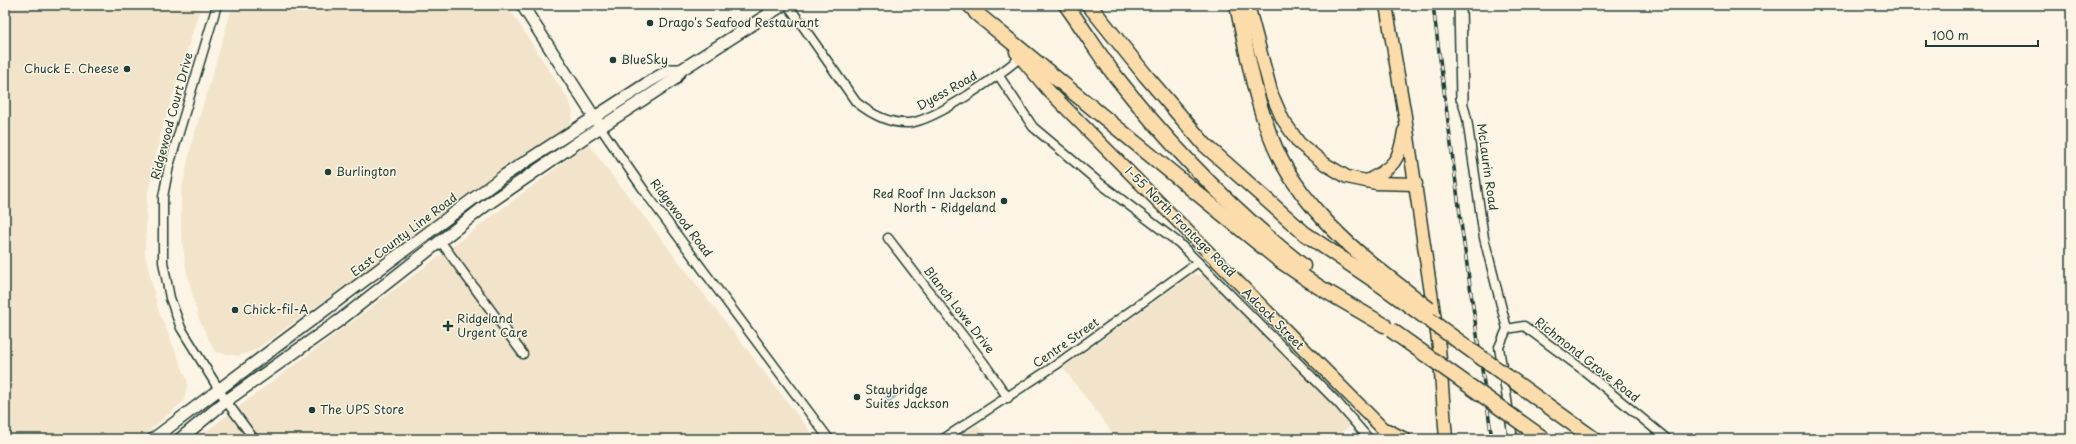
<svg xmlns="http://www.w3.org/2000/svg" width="2076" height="444" font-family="'Playpen Sans',sans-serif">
<defs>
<pattern id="water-waves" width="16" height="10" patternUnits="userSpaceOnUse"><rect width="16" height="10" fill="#98c6f2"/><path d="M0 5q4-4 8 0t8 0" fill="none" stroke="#7ba2c5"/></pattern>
</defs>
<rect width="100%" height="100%" fill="#fcf5e5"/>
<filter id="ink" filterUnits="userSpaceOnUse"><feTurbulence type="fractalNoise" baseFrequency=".025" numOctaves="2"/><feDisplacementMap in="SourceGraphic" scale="8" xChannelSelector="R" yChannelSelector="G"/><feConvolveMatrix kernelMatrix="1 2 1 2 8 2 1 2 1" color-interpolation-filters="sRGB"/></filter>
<g filter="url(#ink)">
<g fill="#f2e4cb">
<path d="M 5,5 L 201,5 L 160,137 L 147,197 L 145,254 L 158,309 L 188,382 L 184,401 L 140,439 L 5,439 Z"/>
<path d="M 233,5 L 507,5 L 568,99 L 573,112 L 571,123 L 257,349 L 238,356 L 215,352 L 198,317 L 186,269 L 181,230 L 181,193 L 192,142 Z"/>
<path d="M 588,144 L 816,439 L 196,439 Z"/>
<path d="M 1196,274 L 1206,277 L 1212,282 L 1353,424 L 1331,439 L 1117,439 L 1063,368 L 1190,276 Z"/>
<path d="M 977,425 L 988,439 L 955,439 Z"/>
</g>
<path fill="url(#water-waves)" stroke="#688fa6" d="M 894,390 L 898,395 L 888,402 L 885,397 Z"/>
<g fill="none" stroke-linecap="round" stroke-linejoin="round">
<defs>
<g id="street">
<path d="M 217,5 L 169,166 L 163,197 L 163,262 L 170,298 L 181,328 L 226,401 L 254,439"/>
<path d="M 788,5 L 856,102 C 871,114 889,124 909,123 C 937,120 999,75 1021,57"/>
<path d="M 999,76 L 1033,127 L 1101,184 L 1179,243 L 1338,403 L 1369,439"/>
<path d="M 1462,99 L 1467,119 L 1484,238 L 1507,329"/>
<path d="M 600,127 L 648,196 L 829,439"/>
<path d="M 888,238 L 984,363 L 1008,398"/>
<path d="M 441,242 L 523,354"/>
<path d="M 943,439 L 1056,365 L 1198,262"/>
<path d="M 1513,439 L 1499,347 L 1507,329 L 1524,326 L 1582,369 L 1667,439"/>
</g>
<g id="secondary">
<path d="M 522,5 L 598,123"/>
<path d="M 1460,5 L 1462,99"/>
<path d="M 153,439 L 505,175 L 652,80 L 670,70 L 681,70"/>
<path d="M 180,439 L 226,401 L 340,320 L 485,206 L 584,138 L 675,79 L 681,70 L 783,5"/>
</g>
<g id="primary">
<path d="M 968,5 L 983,20"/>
<path d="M 1248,5 L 1272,95 L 1283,120 L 1299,143 L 1325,164 L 1347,177 L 1376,183 L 1416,184"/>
<path d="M 1386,5 L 1405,116 L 1439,347 L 1446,439"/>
<path d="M 1016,52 L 1049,91 L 1393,439"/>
<path d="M 1367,181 C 1393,168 1400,160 1404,131"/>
<path d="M 1387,430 L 1405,439"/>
</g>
<g id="highway">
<path d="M 1066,5 C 1082,27 1097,51 1113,73 C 1169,145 1231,209 1303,266"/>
<path d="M 1089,5 L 1146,76 L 1205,145 L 1304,233 L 1381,285"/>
<path d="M 1237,5 C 1248,57 1257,114 1282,162 C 1307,208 1347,245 1388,277"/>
<path d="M 976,13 L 1279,260 L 1319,287 L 1384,325"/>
<path d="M 1537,398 L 1594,439"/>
</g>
</defs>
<use href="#street" stroke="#1f3d34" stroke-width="11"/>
<use href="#secondary" stroke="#1f3d34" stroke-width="14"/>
<use href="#primary" stroke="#1f3d34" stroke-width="15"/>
<use href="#highway" stroke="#1f3d34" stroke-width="17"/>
<use href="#street" stroke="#fcf5e5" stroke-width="8"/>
<use href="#secondary" stroke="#fcf5e5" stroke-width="11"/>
<use href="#primary" stroke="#fddcac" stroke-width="12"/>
<use href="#highway" stroke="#fddcac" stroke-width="14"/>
<defs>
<path id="rail" d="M 1433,5 L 1462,230 L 1492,439"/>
</defs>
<use href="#rail" stroke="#1f3d34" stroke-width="3.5"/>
<use href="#rail" stroke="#fcf5e5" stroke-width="2" stroke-dasharray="6" stroke-linecap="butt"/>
<defs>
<g id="highway-bridge">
<path d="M 1388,277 L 1429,309"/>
<path d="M 1381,285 L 1537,398"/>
<path d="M 1391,330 L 1544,439"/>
</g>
</defs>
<use href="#highway-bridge" stroke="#1f3d34" stroke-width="17" stroke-linecap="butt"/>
<use href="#highway-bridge" stroke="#fddcac" stroke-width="14"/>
</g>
</g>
<g fill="#1f3d34" stroke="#fcf5e5" stroke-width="1.5">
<circle cx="650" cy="23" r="4"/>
<circle cx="613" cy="60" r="4"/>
<circle cx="127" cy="69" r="4"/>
<circle cx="328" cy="172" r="4"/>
<circle cx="1004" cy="201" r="4"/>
<circle cx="235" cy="310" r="4"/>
<path d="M446 320h4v4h4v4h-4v4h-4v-4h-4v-4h4z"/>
<circle cx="857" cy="397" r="4"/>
<circle cx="312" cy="410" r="4"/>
</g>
<g text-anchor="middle" stroke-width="3" stroke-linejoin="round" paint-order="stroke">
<g font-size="12" fill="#1f3d34" stroke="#fcf5e5" text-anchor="start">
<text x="658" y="27">Drago's Seafood Restaurant</text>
<text x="621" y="64">BlueSky</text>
<text x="119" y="73" text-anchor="end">Chuck E. Cheese</text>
<text x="336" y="176">Burlington</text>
<text x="996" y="198" text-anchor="end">Red Roof Inn Jackson<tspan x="996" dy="14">North - Ridgeland</tspan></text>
<text x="243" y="314">Chick-fil-A</text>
<text x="457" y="323">Ridgeland<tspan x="457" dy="14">Urgent Care</tspan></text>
<text x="865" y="394">Staybridge<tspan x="865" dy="14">Suites Jackson</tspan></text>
<text x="320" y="414">The UPS Store</text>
</g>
<g font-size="12" fill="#1f3d34" stroke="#fcf5e5">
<text transform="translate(947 91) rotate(-29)" y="4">Dyess Road</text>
<text transform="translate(172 116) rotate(-75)" y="4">Ridgewood Court Drive</text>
<text transform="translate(1487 167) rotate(82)" y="4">McLaurin Road</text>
<text transform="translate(681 218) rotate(53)" y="4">Ridgewood Road</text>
<text transform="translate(1180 222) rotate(45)" y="4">I-55 North Frontage Road</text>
<text transform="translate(404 235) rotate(-37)" y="4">East County Line Road</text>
<text transform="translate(959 310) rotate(52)" y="4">Blanch Lowe Drive</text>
<text transform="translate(1273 319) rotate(45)" y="4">Adcock Street</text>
<text transform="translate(1066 343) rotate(-35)" y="4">Centre Street</text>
<text transform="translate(1587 360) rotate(38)" y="4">Richmond Grove Road</text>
</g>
</g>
<rect width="2076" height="444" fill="none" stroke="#fcf5e5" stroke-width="20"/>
<rect x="10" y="10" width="2056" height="424" fill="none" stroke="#1f3d34" stroke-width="1.5" filter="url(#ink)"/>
<path d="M1926 40v6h112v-6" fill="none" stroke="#1f3d34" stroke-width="2"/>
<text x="1932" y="40" font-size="12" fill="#1f3d34" stroke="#fcf5e5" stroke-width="3" paint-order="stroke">100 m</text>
</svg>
